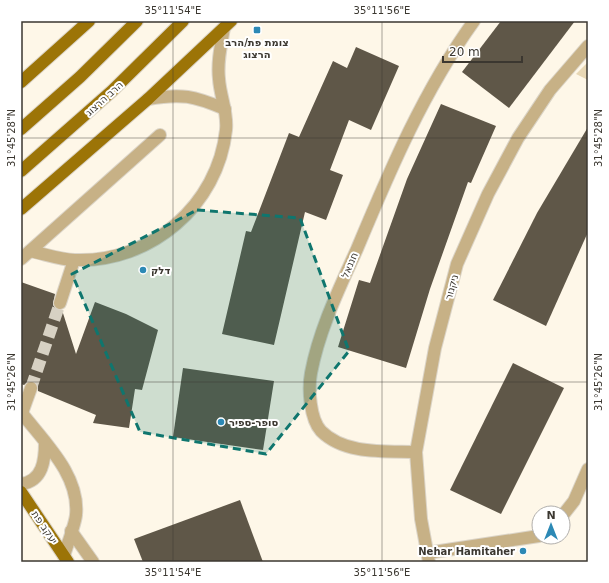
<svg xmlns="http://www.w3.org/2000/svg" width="609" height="583" font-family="'DejaVu Sans',Heebo,sans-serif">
<rect width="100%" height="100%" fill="#fef7e8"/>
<path fill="#e8d7b4" d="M 588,62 L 588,80 L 576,74 Z"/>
<g fill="#5f5748">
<path d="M 501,21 L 575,21 L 509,108 L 462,72 Z"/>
<path d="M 356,47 L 399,66 L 371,130 L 349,120 L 330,170 L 343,175 L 326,220 L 305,212 L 274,345 L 222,334 L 246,231 L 251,232 L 289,133 L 299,137 L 333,61 L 347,68 Z"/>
<path d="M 441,104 L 496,126 L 471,183 L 468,182 L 430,289 L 406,368 L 338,347 L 359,280 L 370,283 L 407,179 Z"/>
<path d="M 588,127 L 588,232 L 546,326 L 493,300 L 537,213 Z"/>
<path d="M 21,282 L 55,294 L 53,305 L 57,310 L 62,310 L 76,354 L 95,302 L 126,314 L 158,330 L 142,390 L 135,389 L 129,428 L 93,423 L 96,415 L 38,391 L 38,386 L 34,381 L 29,381 L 24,385 L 21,384 Z"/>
<path d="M 513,363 L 564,388 L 501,514 L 450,490 Z"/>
<path d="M 183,368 L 274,381 L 263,450 L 173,437 Z"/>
<path d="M 240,500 L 263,562 L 143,562 L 134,539 Z"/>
</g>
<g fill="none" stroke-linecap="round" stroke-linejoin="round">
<path stroke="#d7d1c3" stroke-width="12" stroke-dasharray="12 6" stroke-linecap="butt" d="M 31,388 L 60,303"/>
<defs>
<g id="minor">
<path d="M 148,99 C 182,93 194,96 225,109"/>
<path d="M 30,251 C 45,254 61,260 75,260 C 151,263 218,205 226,130 C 228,112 220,96 219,79 C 217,62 221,45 224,28"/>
<path d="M 21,259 L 160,135"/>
<path d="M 60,303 L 74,260"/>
<path d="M 21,412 C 44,442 80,475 76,515 C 75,525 67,545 64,556"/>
<path d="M 22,413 L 31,388"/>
<path d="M 416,452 C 385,451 345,455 321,431 C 310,419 308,389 311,373 C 319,330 339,289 357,249 C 390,170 424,90 474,21"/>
<path d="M 21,484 C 43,481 45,460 45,442"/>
<path d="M 563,515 L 574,501 L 588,469"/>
<path d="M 71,531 L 93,562"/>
<path d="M 427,553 L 539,536"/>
<path d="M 429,562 L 421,519 L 416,452 L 435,348 L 457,264 L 488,194 L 518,138 L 550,90 L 588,46"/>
</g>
<g id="major">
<path d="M 21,82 L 89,21"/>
<path d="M 21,129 L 80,77 L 137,21"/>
<path d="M 21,171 L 112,91 L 183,21"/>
<path d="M 21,209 L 148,99 L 231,21"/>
<path d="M 21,492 L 68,562"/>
</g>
</defs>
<use href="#minor" stroke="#dbd4c7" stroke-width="14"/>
<use href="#major" stroke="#dbd4c7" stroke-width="14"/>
<use href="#minor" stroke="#c7b186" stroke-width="12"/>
<use href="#major" stroke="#9c7407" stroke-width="12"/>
</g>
<path fill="#0f766e" fill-opacity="0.2" stroke="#0f766e" stroke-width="3" stroke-dasharray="8 5" stroke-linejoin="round" d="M 197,210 L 300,218 L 349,351 L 266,454 L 140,432 L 72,274 Z"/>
<path fill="none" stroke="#3b3730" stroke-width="1" stroke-opacity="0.45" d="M 173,21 L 173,562M 382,21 L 382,562M 21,138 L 588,138M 21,382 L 588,382"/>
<g fill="#2c89b5" stroke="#fff" stroke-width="1.5">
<rect x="253" y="26" width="8" height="8" rx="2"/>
<circle cx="143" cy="270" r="4"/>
<circle cx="221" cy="422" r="4"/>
<circle cx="523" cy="551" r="4"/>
</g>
<g text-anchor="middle" stroke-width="4" stroke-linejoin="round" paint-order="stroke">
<g font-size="10" font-weight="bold" fill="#3b3730" stroke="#fff" text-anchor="start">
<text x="257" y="46" text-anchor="middle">צומת פת/הרב<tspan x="257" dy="12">הרצוג</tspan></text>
<text x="151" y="274">דלק</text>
<text x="229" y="426">סופר-ספיר</text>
<text x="515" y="555" text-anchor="end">Nehar Hamitaher</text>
</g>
<g font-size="10" fill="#3b3730" stroke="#fff">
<text transform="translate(104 98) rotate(-42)" y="4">הרב הרצוג</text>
<text transform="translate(349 265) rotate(-67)" y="4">חננאל</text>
<text transform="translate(451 287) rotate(-75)" y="4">ניקנור</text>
<text transform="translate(45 527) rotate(56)" y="4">יעקב פת</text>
</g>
</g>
<rect width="609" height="583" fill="none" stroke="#ffffff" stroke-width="44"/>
<g transform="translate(551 525)"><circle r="19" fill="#ffffff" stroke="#b1afac"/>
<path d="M0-3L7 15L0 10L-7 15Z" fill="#2c89b5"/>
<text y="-6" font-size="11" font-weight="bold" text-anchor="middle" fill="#3b3730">N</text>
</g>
<path d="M443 56v6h79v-6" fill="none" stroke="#3b3730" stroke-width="2"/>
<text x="449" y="56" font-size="12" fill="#3b3730" stroke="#ffffff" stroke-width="3" paint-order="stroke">20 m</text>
<rect x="22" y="22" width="565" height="539" fill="none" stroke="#3b3730" stroke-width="1.5"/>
<g font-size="10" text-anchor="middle" fill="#3b3730">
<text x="173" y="14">35°11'54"E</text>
<text x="382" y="14">35°11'56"E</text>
<text transform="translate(11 138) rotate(-90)" y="4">31°45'28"N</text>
<text transform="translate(598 138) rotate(-90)" y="4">31°45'28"N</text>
<text transform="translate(11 382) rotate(-90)" y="4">31°45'26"N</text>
<text transform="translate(598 382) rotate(-90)" y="4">31°45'26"N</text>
<text x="173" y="576">35°11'54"E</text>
<text x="382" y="576">35°11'56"E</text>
</g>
</svg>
